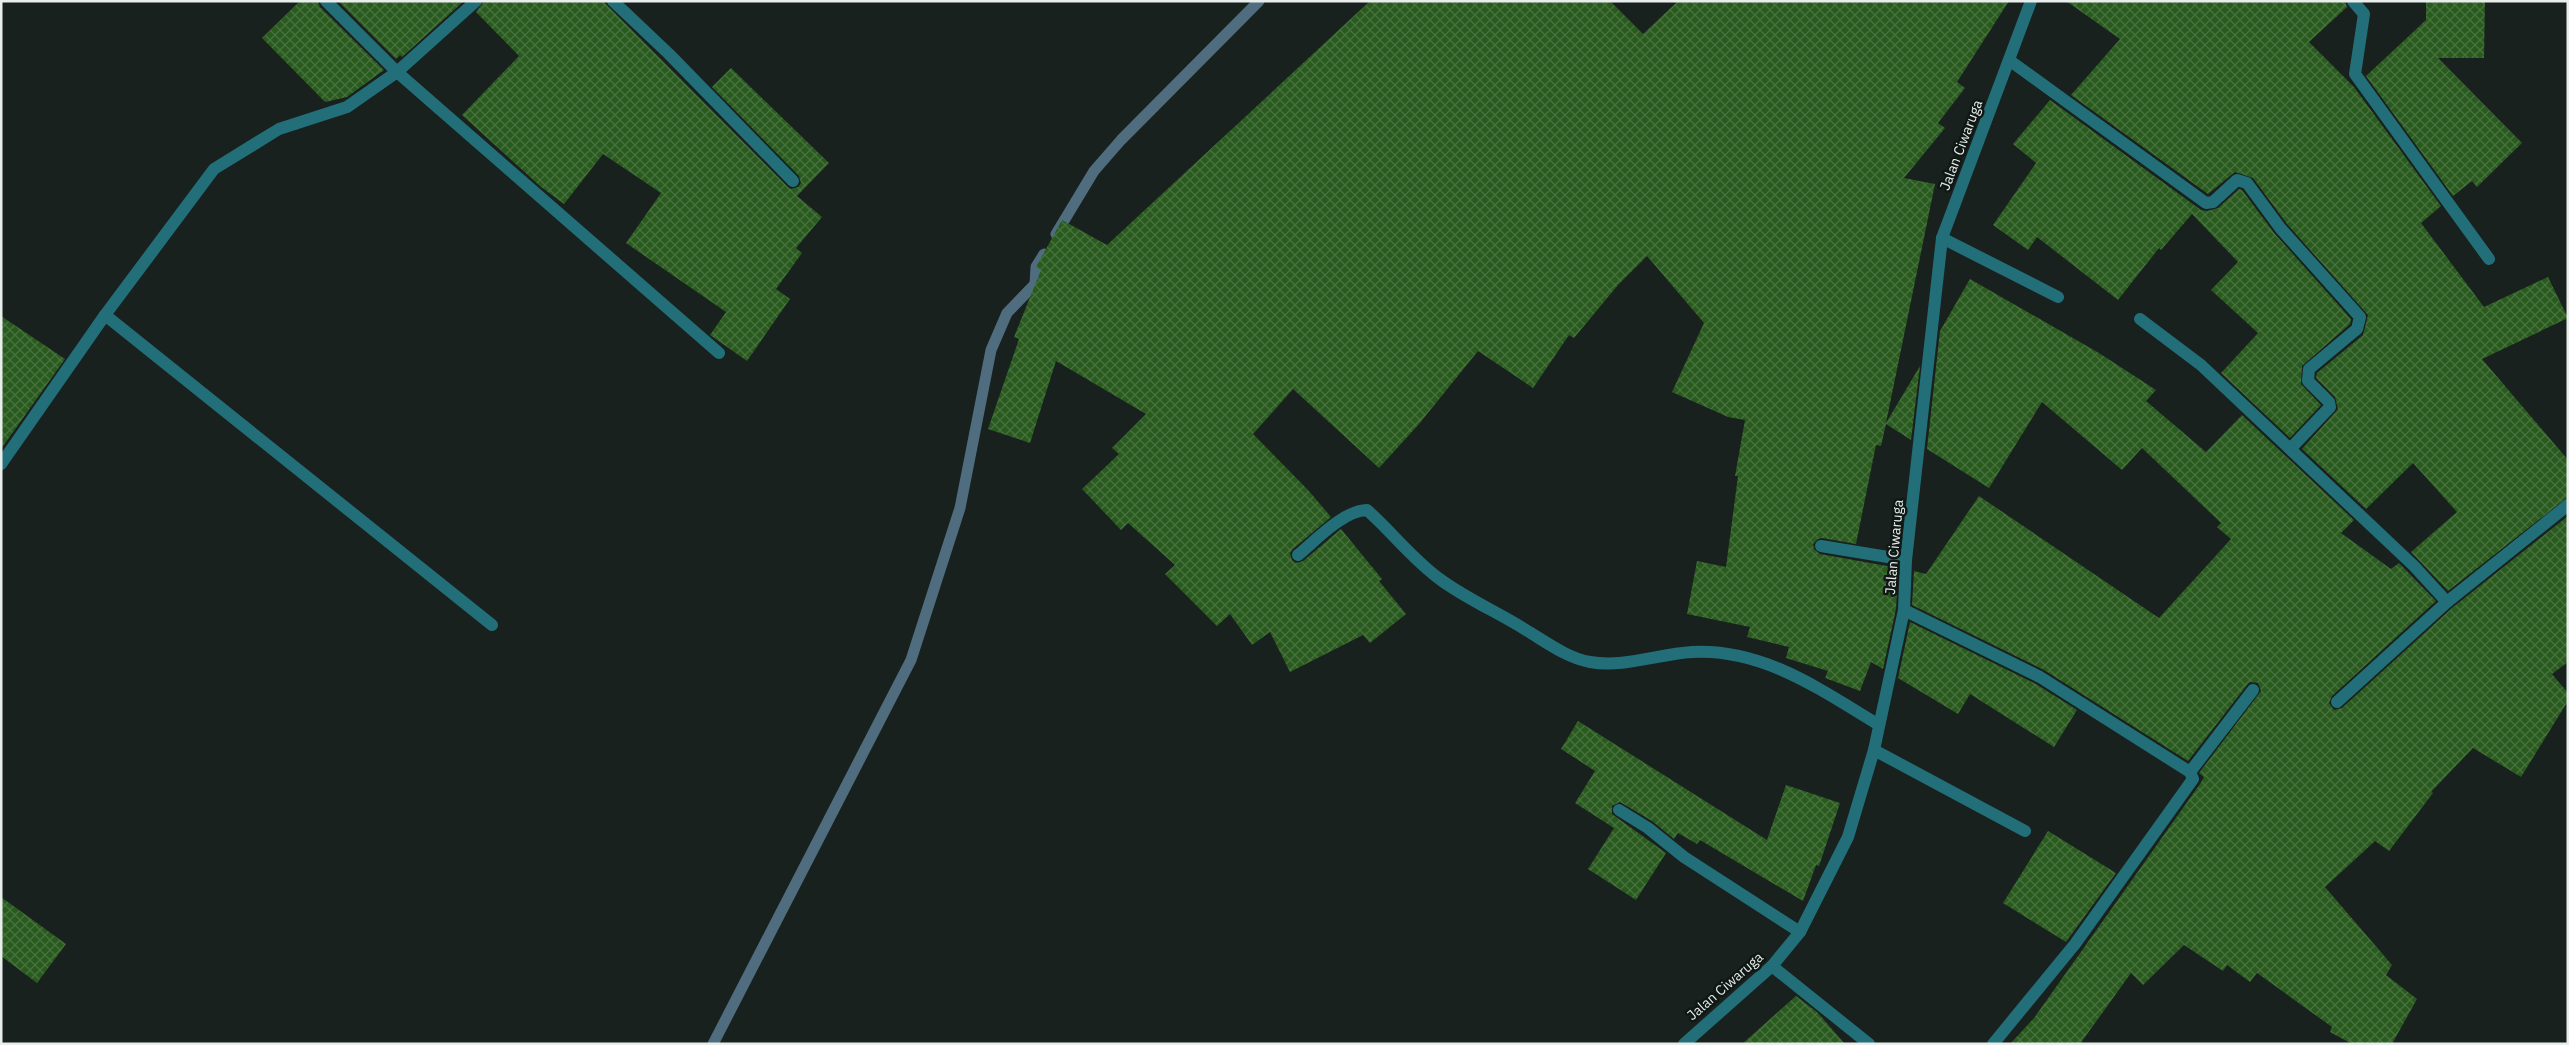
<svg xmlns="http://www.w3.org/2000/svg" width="2569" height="1045" font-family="'IBM Plex Sans',sans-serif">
<defs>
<pattern id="building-cross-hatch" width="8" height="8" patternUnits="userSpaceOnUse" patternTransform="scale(1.25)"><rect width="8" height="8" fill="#295a1e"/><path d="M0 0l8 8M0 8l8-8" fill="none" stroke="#48723f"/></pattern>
</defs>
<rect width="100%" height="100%" fill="#18211e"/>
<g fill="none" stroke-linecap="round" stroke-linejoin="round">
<g stroke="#4f6d7e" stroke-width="11">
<path d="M 1056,234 L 1094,171 L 1121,140 L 1259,1"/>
<path d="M 713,1044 L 911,660 L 960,508 L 991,350 L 1007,313 L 1035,284 L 1036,267 L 1044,254"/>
</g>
</g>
<g fill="url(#building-cross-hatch)">
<path d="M 300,1 L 318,1 L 320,7 L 384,70 L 347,97 L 325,102 L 262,38 Z"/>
<path d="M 338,1 L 464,1 L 402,57 L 400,55 L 396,59 Z"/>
<path d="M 484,1 L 603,1 L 788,187 L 791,189 L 798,187 L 801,183 L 799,176 L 712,87 L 731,68 L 829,163 L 797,196 L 822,217 L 796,248 L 802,253 L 776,289 L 790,299 L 747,361 L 710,335 L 726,312 L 626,243 L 661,193 L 603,154 L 564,204 L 541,187 L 462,115 L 519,56 L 476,12 Z"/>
<path d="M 1370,1 L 1610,1 L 1643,34 L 1678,1 L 2009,1 L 1957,82 L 1965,88 L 1938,123 L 1945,128 L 1904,178 L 1935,184 L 1886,423 L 1920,366 L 1911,440 L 1886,424 L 1881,446 L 1876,445 L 1856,544 L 1822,538 L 1818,539 L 1813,544 L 1814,549 L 1820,554 L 1898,568 L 1896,609 L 1883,669 L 1871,662 L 1860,691 L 1825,678 L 1828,671 L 1786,658 L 1789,647 L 1747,637 L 1750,627 L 1687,614 L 1697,561 L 1726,567 L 1738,476 L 1735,476 L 1745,420 L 1728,417 L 1672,392 L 1704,323 L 1647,256 L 1618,285 L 1574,338 L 1569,335 L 1533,388 L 1478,351 L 1419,424 L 1379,468 L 1293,389 L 1253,434 L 1309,491 L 1331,517 L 1293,549 L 1290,553 L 1292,560 L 1296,563 L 1303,561 L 1341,529 L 1382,579 L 1379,581 L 1406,614 L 1370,643 L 1363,635 L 1290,672 L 1270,632 L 1252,645 L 1230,614 L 1217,626 L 1165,574 L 1175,565 L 1128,523 L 1121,530 L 1082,489 L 1119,454 L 1112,448 L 1146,414 L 1056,361 L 1030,443 L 988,429 L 1019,339 L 1014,337 L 1041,270 L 1036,267 L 1062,220 L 1107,245 Z"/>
<path d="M 2066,1 L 2345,1 L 2347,7 L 2309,42 L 2354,87 L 2441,206 L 2421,223 L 2484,307 L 2548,277 L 2568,318 L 2482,359 L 2568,460 L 2568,497 L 2448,591 L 2411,552 L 2457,512 L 2413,463 L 2366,509 L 2302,449 L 2338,409 L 2335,397 L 2316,378 L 2317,373 L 2363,335 L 2368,315 L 2287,224 L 2253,178 L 2235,172 L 2208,194 L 2071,95 L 2120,39 Z"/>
<path d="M 2426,1 L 2485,1 L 2484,58 L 2438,58 L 2522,143 L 2477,187 L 2472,181 L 2453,196 L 2366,76 L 2426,20 Z"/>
<path d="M 2050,100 L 2201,210 L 2207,211 L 2218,208 L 2239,189 L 2242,190 L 2275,234 L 2351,319 L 2350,324 L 2302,366 L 2301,384 L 2321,405 L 2290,438 L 2221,373 L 2258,333 L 2211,290 L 2238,262 L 2192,214 L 2161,250 L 2159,248 L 2118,300 L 2037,237 L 2028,250 L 1993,225 L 2036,163 L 2013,144 Z"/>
<path d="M 1970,279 L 2099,353 L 2156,390 L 2146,401 L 2206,452 L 2242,415 L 2354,520 L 2341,533 L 2391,569 L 2399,563 L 2436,601 L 2332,696 L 2329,703 L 2334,710 L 2342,708 L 2452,608 L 2568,516 L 2568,662 L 2552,674 L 2568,693 L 2568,701 L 2521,777 L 2473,748 L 2431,792 L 2433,793 L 2389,851 L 2375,841 L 2325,887 L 2392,965 L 2386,975 L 2417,999 L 2392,1044 L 2352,1044 L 2330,1032 L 2332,1027 L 2257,973 L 2250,982 L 2227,965 L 2223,971 L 2184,945 L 2143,985 L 2131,973 L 2080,1044 L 2010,1044 L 2034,1018 L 2200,784 L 2204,777 L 2199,773 L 2261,691 L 2258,683 L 2250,682 L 2247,685 L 2188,761 L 2044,670 L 1912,605 L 1914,571 L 1926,574 L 1979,496 L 2159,618 L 2231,539 L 2217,527 L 2221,523 L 2142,448 L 2122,470 L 2042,402 L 1989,488 L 1927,449 L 1940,331 Z"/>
<path d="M 1,316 L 65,359 L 1,449 Z"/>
<path d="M 1910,622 L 2036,684 L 2077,710 L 2054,747 L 1970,694 L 1958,714 L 1898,678 Z"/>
<path d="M 1578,721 L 1767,840 L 1786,785 L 1840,803 L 1819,866 L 1816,865 L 1803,901 L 1700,840 L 1697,844 L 1678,833 L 1674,839 L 1652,821 L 1620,802 L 1612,806 L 1612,814 L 1666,853 L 1636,900 L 1588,869 L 1614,828 L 1575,803 L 1595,771 L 1561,749 Z"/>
<path d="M 2048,831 L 2116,873 L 2066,942 L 2003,903 Z"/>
<path d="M 1,897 L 66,944 L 37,983 L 1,956 Z"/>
<path d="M 1796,996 L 1817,1012 L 1845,1044 L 1742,1044 Z"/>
</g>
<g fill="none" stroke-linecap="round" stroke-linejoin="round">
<g stroke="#226f79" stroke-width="12">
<path d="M 1942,238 L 2058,297"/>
<path d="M 105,315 L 492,625"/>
<path d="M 1821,546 L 1906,560"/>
<path d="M 1619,810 L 1648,828 L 1684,857 L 1800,932"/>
</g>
<g stroke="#226f79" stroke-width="12">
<path d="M 326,1 L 397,72 L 719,353"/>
<path d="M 613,1 L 669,54 L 793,181"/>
<path d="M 2353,1 L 2364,14 L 2355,74 L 2489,259"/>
<path d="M 2009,60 L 2206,203 L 2213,202 L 2237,180 L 2247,183 L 2281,229 L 2360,317 L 2357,329 L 2309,369 L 2308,381 L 2329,402 L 2330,407 L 2290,449"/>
<path d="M 2140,319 L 2201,365 L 2414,566 L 2447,602"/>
<path d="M 1,464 L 105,315 L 214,169 L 279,129 L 347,107 L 397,72 L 476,1"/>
<path d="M 1298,555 C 1315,541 1344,510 1367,510 C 1392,532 1413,560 1441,580 C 1467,599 1499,613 1526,630 C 1546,642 1567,658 1590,662 C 1624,668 1658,654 1692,652 C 1763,648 1821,690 1879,725"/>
<path d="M 1904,610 L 2040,677 L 2190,772 L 2193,779 L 2075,944 L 1993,1044"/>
<path d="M 2337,702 L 2447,602 L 2568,505"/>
<path d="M 1874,750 L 2025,831"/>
<path d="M 2190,772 L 2253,690"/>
<path d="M 1772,966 L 1869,1044"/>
</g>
<path stroke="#226f79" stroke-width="12" d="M 1684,1044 L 1772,966 L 1800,932 L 1848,837 L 1874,750 L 1904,610 L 1906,560 L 1942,238 L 2031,1"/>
</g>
<g text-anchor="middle" stroke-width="5" stroke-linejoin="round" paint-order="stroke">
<g font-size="14" fill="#e9eeec" stroke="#0f1815">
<text transform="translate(1961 145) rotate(-69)" y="5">Jalan Ciwaruga</text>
<text transform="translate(1894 547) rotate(-85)" y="5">Jalan Ciwaruga</text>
<text transform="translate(1725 986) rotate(-41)" y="5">Jalan Ciwaruga</text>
</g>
</g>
<rect width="2569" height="1045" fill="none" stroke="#e9eeec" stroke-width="5"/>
</svg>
